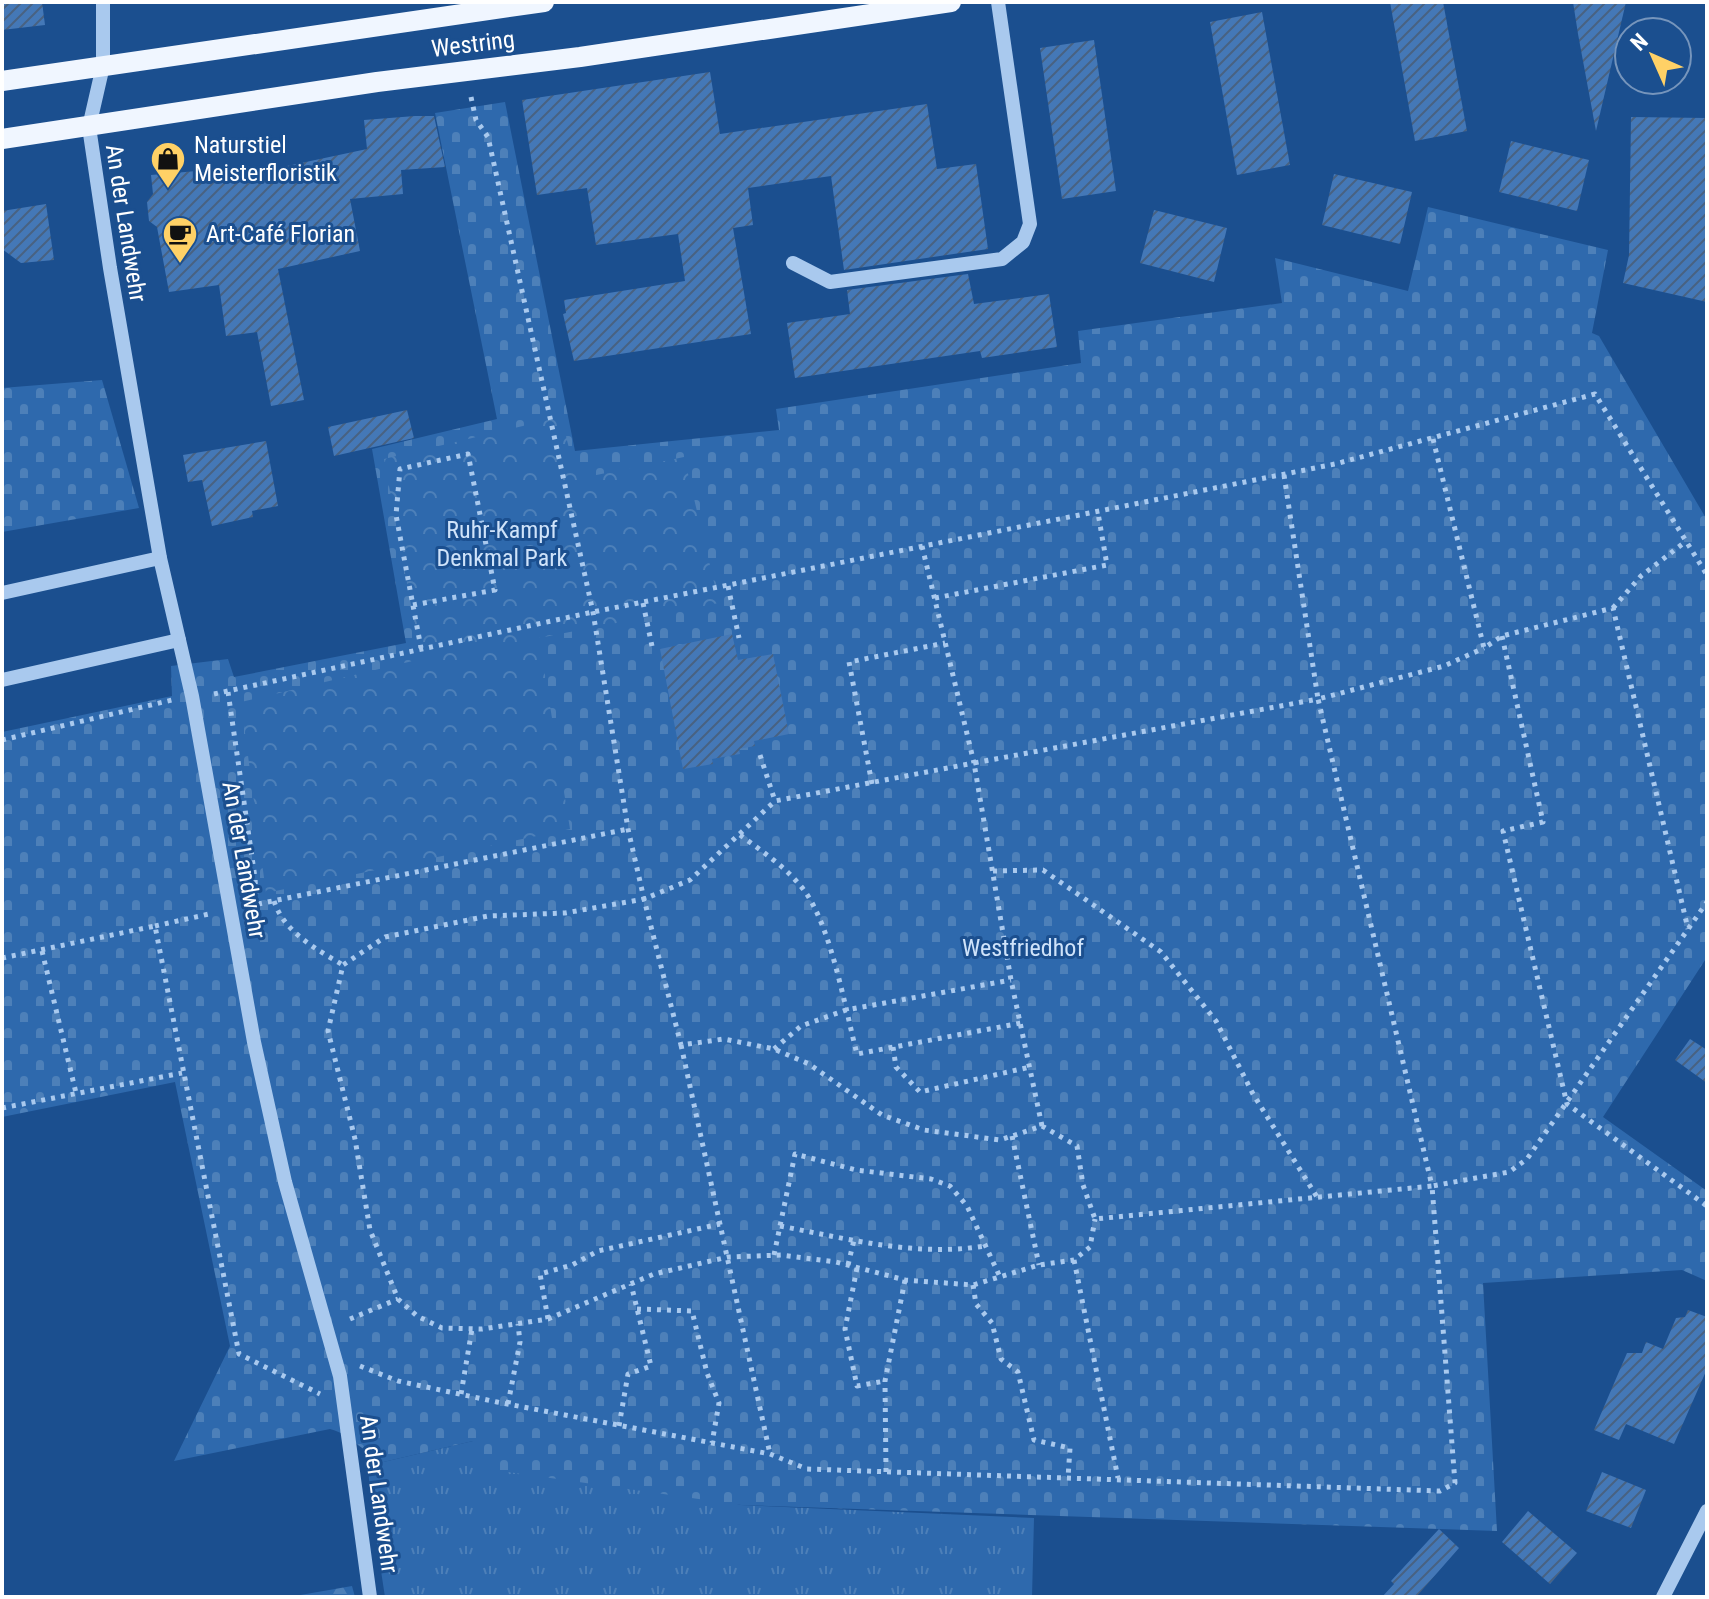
<svg xmlns="http://www.w3.org/2000/svg" width="1709" height="1599" font-family="'Roboto Condensed',sans-serif">
<defs>
<pattern id="grass-tufts" width="24" height="20" patternUnits="userSpaceOnUse" patternTransform="scale(2)"><rect width="24" height="20" fill="#2e69ad"/><path d="M3 7l-1-3M5 7V3M7 7l1-3M15 17l-1-3M17 17v-4M19 17l1-3" fill="none" stroke="#4d80b9"/></pattern>
<pattern id="forest-firs" width="22" height="20" patternUnits="userSpaceOnUse" patternTransform="scale(2)"><rect width="22" height="20" fill="#2e69ad"/><path d="M5 1l3.5 6h-7zM16 11l3.5 6h-7z" fill="#4d80b9"/></pattern>
<pattern id="cemetery-stones" width="16" height="16" patternUnits="userSpaceOnUse" patternTransform="scale(2)"><rect width="16" height="16" fill="#2e69ad"/><path d="M2 7V4a2 2 0 0 1 4 0v3zM10 15v-3a2 2 0 0 1 4 0v3z" fill="#4d80b9"/></pattern>
<pattern id="park-crowns" width="20" height="18" patternUnits="userSpaceOnUse" patternTransform="scale(2)"><rect width="20" height="18" fill="#2e69ad"/><path d="M2 6a3 3 0 1 1 6 0M12 15a3 3 0 1 1 6 0" fill="none" stroke="#4d80b9"/></pattern>
<pattern id="building-hatch" width="6" height="6" patternUnits="userSpaceOnUse" patternTransform="scale(2)"><rect width="6" height="6" fill="#4478b7"/><path d="M-1 1l2-2M0 6l6-6M5 7l2-2" fill="none" stroke="#486282"/></pattern>
</defs>
<rect width="100%" height="100%" fill="#1b4f8f"/>
<path fill="url(#grass-tufts)" d="M 473,1441 L 741,1505 L 1034,1518 L 1032,1597 L 385,1597 L 371,1505 L 367,1453 L 377,1454 L 379,1463 Z"/>
<path fill="url(#forest-firs)" d="M 352,1586 L 355,1597 L 289,1597 Z"/>
<g fill="url(#cemetery-stones)">
<path d="M 505,102 L 575,451 L 779,430 L 776,409 L 1081,363 L 1078,331 L 1282,303 L 1275,258 L 1408,291 L 1428,207 L 1608,250 L 1592,333 L 1599,336 L 1707,520 L 1707,957 L 1603,1117 L 1707,1191 L 1707,1281 L 1682,1270 L 1483,1283 L 1497,1531 L 741,1505 L 479,1468 L 473,1441 L 379,1463 L 376,1454 C 360,1452 353,1435 330,1429 L 174,1461 L 230,1346 L 175,1082 L 2,1117 L 2,732 L 172,696 L 171,666 L 228,659 L 234,677 L 406,643 L 372,449 L 497,419 L 435,113 Z"/>
<path d="M 102,380 L 139,508 L 2,532 L 2,388 Z"/>
</g>
<path fill="url(#park-crowns)" d="M 561,417 L 577,479 L 684,457 L 719,603 L 539,638 L 570,829 L 266,893 L 241,702 L 421,659 L 384,459 Z"/>
<g fill="url(#building-hatch)">
<path d="M 2,2 L 42,2 L 45,25 L 2,30 Z"/>
<path d="M 1390,2 L 1443,2 L 1467,131 L 1415,141 Z"/>
<path d="M 1573,2 L 1626,2 L 1596,131 L 1578,34 Z"/>
<path d="M 1262,12 L 1290,165 L 1237,175 L 1210,22 Z"/>
<path d="M 1094,40 L 1116,191 L 1062,199 L 1040,48 Z"/>
<path d="M 710,72 L 720,134 L 927,104 L 937,169 L 976,164 L 988,249 L 844,270 L 831,176 L 748,188 L 753,225 L 733,228 L 751,334 L 574,361 L 563,314 L 566,313 L 564,300 L 685,281 L 678,234 L 596,245 L 587,188 L 537,195 L 522,100 Z"/>
<path d="M 415,116 L 434,116 L 445,167 L 401,170 L 403,194 L 350,199 L 360,251 L 278,269 L 304,400 L 271,406 L 257,332 L 226,336 L 219,285 L 169,292 L 157,227 L 149,221 L 147,202 L 153,194 L 151,175 L 253,166 L 254,173 L 367,149 L 364,120 Z"/>
<path d="M 1631,117 L 1707,118 L 1707,302 L 1623,283 L 1629,255 Z"/>
<path d="M 1511,141 L 1589,160 L 1577,211 L 1499,192 Z"/>
<path d="M 1334,174 L 1412,192 L 1400,244 L 1322,225 Z"/>
<path d="M 46,204 L 54,260 L 21,263 L 2,249 L 2,211 Z"/>
<path d="M 1154,210 L 1227,228 L 1214,282 L 1140,263 Z"/>
<path d="M 968,274 L 974,304 L 1049,294 L 1057,347 L 982,358 L 980,351 L 795,378 L 787,323 L 850,314 L 847,290 Z"/>
<path d="M 407,410 L 414,438 L 334,456 L 328,427 Z"/>
<path d="M 266,441 L 278,506 L 252,511 L 253,517 L 212,526 L 202,480 L 188,482 L 183,455 Z"/>
<path d="M 732,634 L 738,660 L 773,654 L 789,734 L 754,741 L 755,746 L 739,749 L 740,754 L 712,759 L 713,764 L 683,769 L 660,649 Z"/>
<path d="M 1690,1039 L 1707,1050 L 1707,1083 L 1675,1060 Z"/>
<path d="M 1688,1310 L 1707,1317 L 1707,1369 L 1674,1444 L 1626,1424 L 1619,1440 L 1594,1430 L 1627,1353 L 1642,1353 L 1646,1342 L 1663,1349 L 1676,1318 L 1685,1317 Z"/>
<path d="M 1602,1472 L 1646,1490 L 1631,1528 L 1586,1511 Z"/>
<path d="M 1528,1511 L 1577,1553 L 1550,1584 L 1502,1542 Z"/>
<path d="M 1439,1529 L 1459,1548 L 1416,1597 L 1382,1597 L 1394,1584 L 1391,1581 Z"/>
</g>
<g fill="none" stroke-linecap="round" stroke-linejoin="round">
<g stroke="#a9c9ee" stroke-width="5" stroke-dasharray="4 6" stroke-linecap="butt">
<path d="M 471,97 L 476,120 L 488,137 L 593,612 L 628,829 L 644,899 L 690,880 L 775,801 L 974,763 L 922,546"/>
<path d="M 1433,439 L 1484,648 L 1502,636 L 1613,608 L 1688,929"/>
<path d="M 1284,475 L 1318,699 L 1444,666 L 1484,648"/>
<path d="M 728,586 L 739,638"/>
<path d="M 935,598 L 1107,565 L 1098,513"/>
<path d="M 643,603 L 653,651"/>
<path d="M 413,605 L 495,590 L 468,454 L 400,469 L 396,515 L 421,648"/>
<path d="M 1613,608 L 1641,576 L 1685,542"/>
<path d="M 1502,636 L 1543,822 L 1503,831 L 1567,1104 L 1707,1206"/>
<path d="M 228,692 L 255,878 L 257,921"/>
<path d="M 214,694 L 593,612 L 1335,464 L 1595,394 L 1707,575"/>
<path d="M 2,740 L 172,700"/>
<path d="M 760,755 L 775,801"/>
<path d="M 872,784 L 849,662 L 945,643"/>
<path d="M 740,835 C 763,852 789,869 806,893 C 832,931 845,1008 857,1054 L 1021,1023"/>
<path d="M 993,871 L 1043,870 L 1161,952 L 1216,1021 L 1253,1094 L 1317,1197"/>
<path d="M 274,901 C 284,932 316,949 343,965"/>
<path d="M 258,904 L 628,829"/>
<path d="M 155,926 L 209,914"/>
<path d="M 42,951 L 76,1093"/>
<path d="M 2,958 L 155,926 L 239,1354 L 320,1394"/>
<path d="M 681,1045 L 770,1454"/>
<path d="M 893,1047 L 896,1067 L 920,1092 L 1030,1067"/>
<path d="M 774,1049 L 801,1026 L 846,1010 L 1011,980"/>
<path d="M 2,1108 L 182,1073"/>
<path d="M 1042,1126 L 1011,980 L 974,763 L 1318,699 L 1432,1186 L 1095,1219 L 1083,1185 L 1077,1146 L 1042,1126 L 1000,1140 L 924,1130 L 882,1115 L 809,1064 L 774,1049 L 724,1039 L 681,1045 L 644,899 L 565,913 L 488,916 L 385,937 L 343,965 L 328,1031 L 355,1139 L 370,1230 L 398,1299 L 417,1316 L 442,1328 L 482,1329 L 548,1319 L 654,1274 L 728,1257 L 781,1255 L 836,1262 L 905,1280 L 973,1285 L 1039,1265 L 1074,1260 L 1090,1247 L 1095,1219"/>
<path d="M 1012,1136 L 1039,1265"/>
<path d="M 780,1226 C 849,1239 915,1257 985,1246"/>
<path d="M 774,1255 L 795,1154 L 856,1170 L 931,1179 L 950,1186 L 967,1206 L 1000,1277"/>
<path d="M 1074,1260 L 1118,1478"/>
<path d="M 848,1265 L 854,1240"/>
<path d="M 857,1268 L 845,1329 L 857,1386 L 885,1381"/>
<path d="M 973,1285 L 976,1304 L 992,1323 L 1001,1359 L 1018,1372 L 1034,1440 L 1070,1448 L 1068,1478"/>
<path d="M 637,1309 L 692,1311 L 707,1373 L 719,1403 L 712,1443"/>
<path d="M 350,1319 L 398,1299"/>
<path d="M 548,1319 L 540,1274 L 572,1265 L 598,1251 L 720,1224"/>
<path d="M 360,1366 L 398,1381 L 497,1402 L 770,1454 L 807,1469 L 1440,1491 L 1455,1483 L 1432,1186 L 1509,1172 L 1527,1159 L 1707,902"/>
<path d="M 461,1394 L 472,1329"/>
<path d="M 508,1404 L 520,1342 L 518,1324"/>
<path d="M 619,1426 L 628,1374 L 651,1366 L 631,1284"/>
<path d="M 886,1472 L 885,1381 L 905,1280"/>
</g>
<g stroke="#a9c9ee" stroke-width="14">
<path d="M 103,2 L 103,66 L 89,127 L 110,268 L 160,558 L 192,696 L 254,1042 L 285,1182 L 340,1376 L 370,1597"/>
<path d="M 793,263 L 830,282 L 1002,259 L 1023,242 L 1030,224 L 998,2"/>
<path d="M 2,593 L 160,558"/>
<path d="M 2,680 L 179,640"/>
<path d="M 1663,1597 L 1707,1511"/>
</g>
<g stroke="#f0f6ff" stroke-width="20">
<path d="M 2,81 L 544,2"/>
<path d="M 2,139 L 377,82 L 580,57 L 951,2"/>
</g>
</g>
<defs>
<symbol id="shop-pin" viewBox="-11 -11 22 30"><path d="M0 17L-7.5 6A9.5 9.5 0 1 1 7.5 6Z" fill="#ffd166" stroke="#1b4f8f"/><path d="M-5-2.5h2.3a2.7 3.5 0 0 1 5.4 0H5L5.5 6h-11ZM-1.5-2.5h3a1.5 2.3 0 0 0-3 0Z" fill="#111"/></symbol>
<symbol id="cafe-pin" viewBox="-11 -11 22 30"><path d="M0 17L-7.5 6A9.5 9.5 0 1 1 7.5 6Z" fill="#ffd166" stroke="#1b4f8f"/><path d="M-5.5-4.5H6V0H3Q3 3.5 0 3.5H-2.5Q-5.5 3.5-5.5 0ZM3-3.2v2h1.7v-2ZM-6 4.5H4V6H-6Z" fill="#111"/></symbol>
</defs>
<g fill-rule="evenodd">
<use href="#shop-pin" x="148" y="139" width="40" height="54"/>
<use href="#cafe-pin" x="160" y="214" width="40" height="54"/>
</g>
<g text-anchor="middle" stroke-width="6" stroke-linejoin="round" paint-order="stroke">
<g font-size="24" fill="#fff" stroke="#1b4f8f">
<text transform="translate(473 44) rotate(-7)" y="8">Westring</text>
<text transform="translate(126 223) rotate(81)" y="8">An der Landwehr</text>
<text transform="translate(244 860) rotate(80)" y="8">An der Landwehr</text>
<text transform="translate(379 1494) rotate(82)" y="8">An der Landwehr</text>
</g>
<g font-size="24" fill="#fff" stroke="#1b4f8f" text-anchor="start">
<text x="194" y="153">Naturstiel<tspan x="194" dy="28">Meisterfloristik</tspan></text>
<text x="206" y="242">Art-Café Florian</text>
</g>
<g font-size="24" fill="#cfe3fa" stroke="#1b4f8f">
<text x="502" y="538">Ruhr-Kampf<tspan x="502" dy="28">Denkmal Park</tspan></text>
<text x="1023" y="956">Westfriedhof</text>
</g>
</g>
<rect width="1709" height="1599" fill="none" stroke="#ffffff" stroke-width="8"/>
<g transform="translate(1653 56) rotate(315)"><circle r="38" fill="#1b4f8f" stroke="#7695bc" stroke-width="2"/>
<path d="M0-6L14 30L0 20L-14 30Z" fill="#ffd166"/>
<text y="-12" font-size="22" font-weight="bold" text-anchor="middle" fill="#ffffff">N</text>
</g>
</svg>
